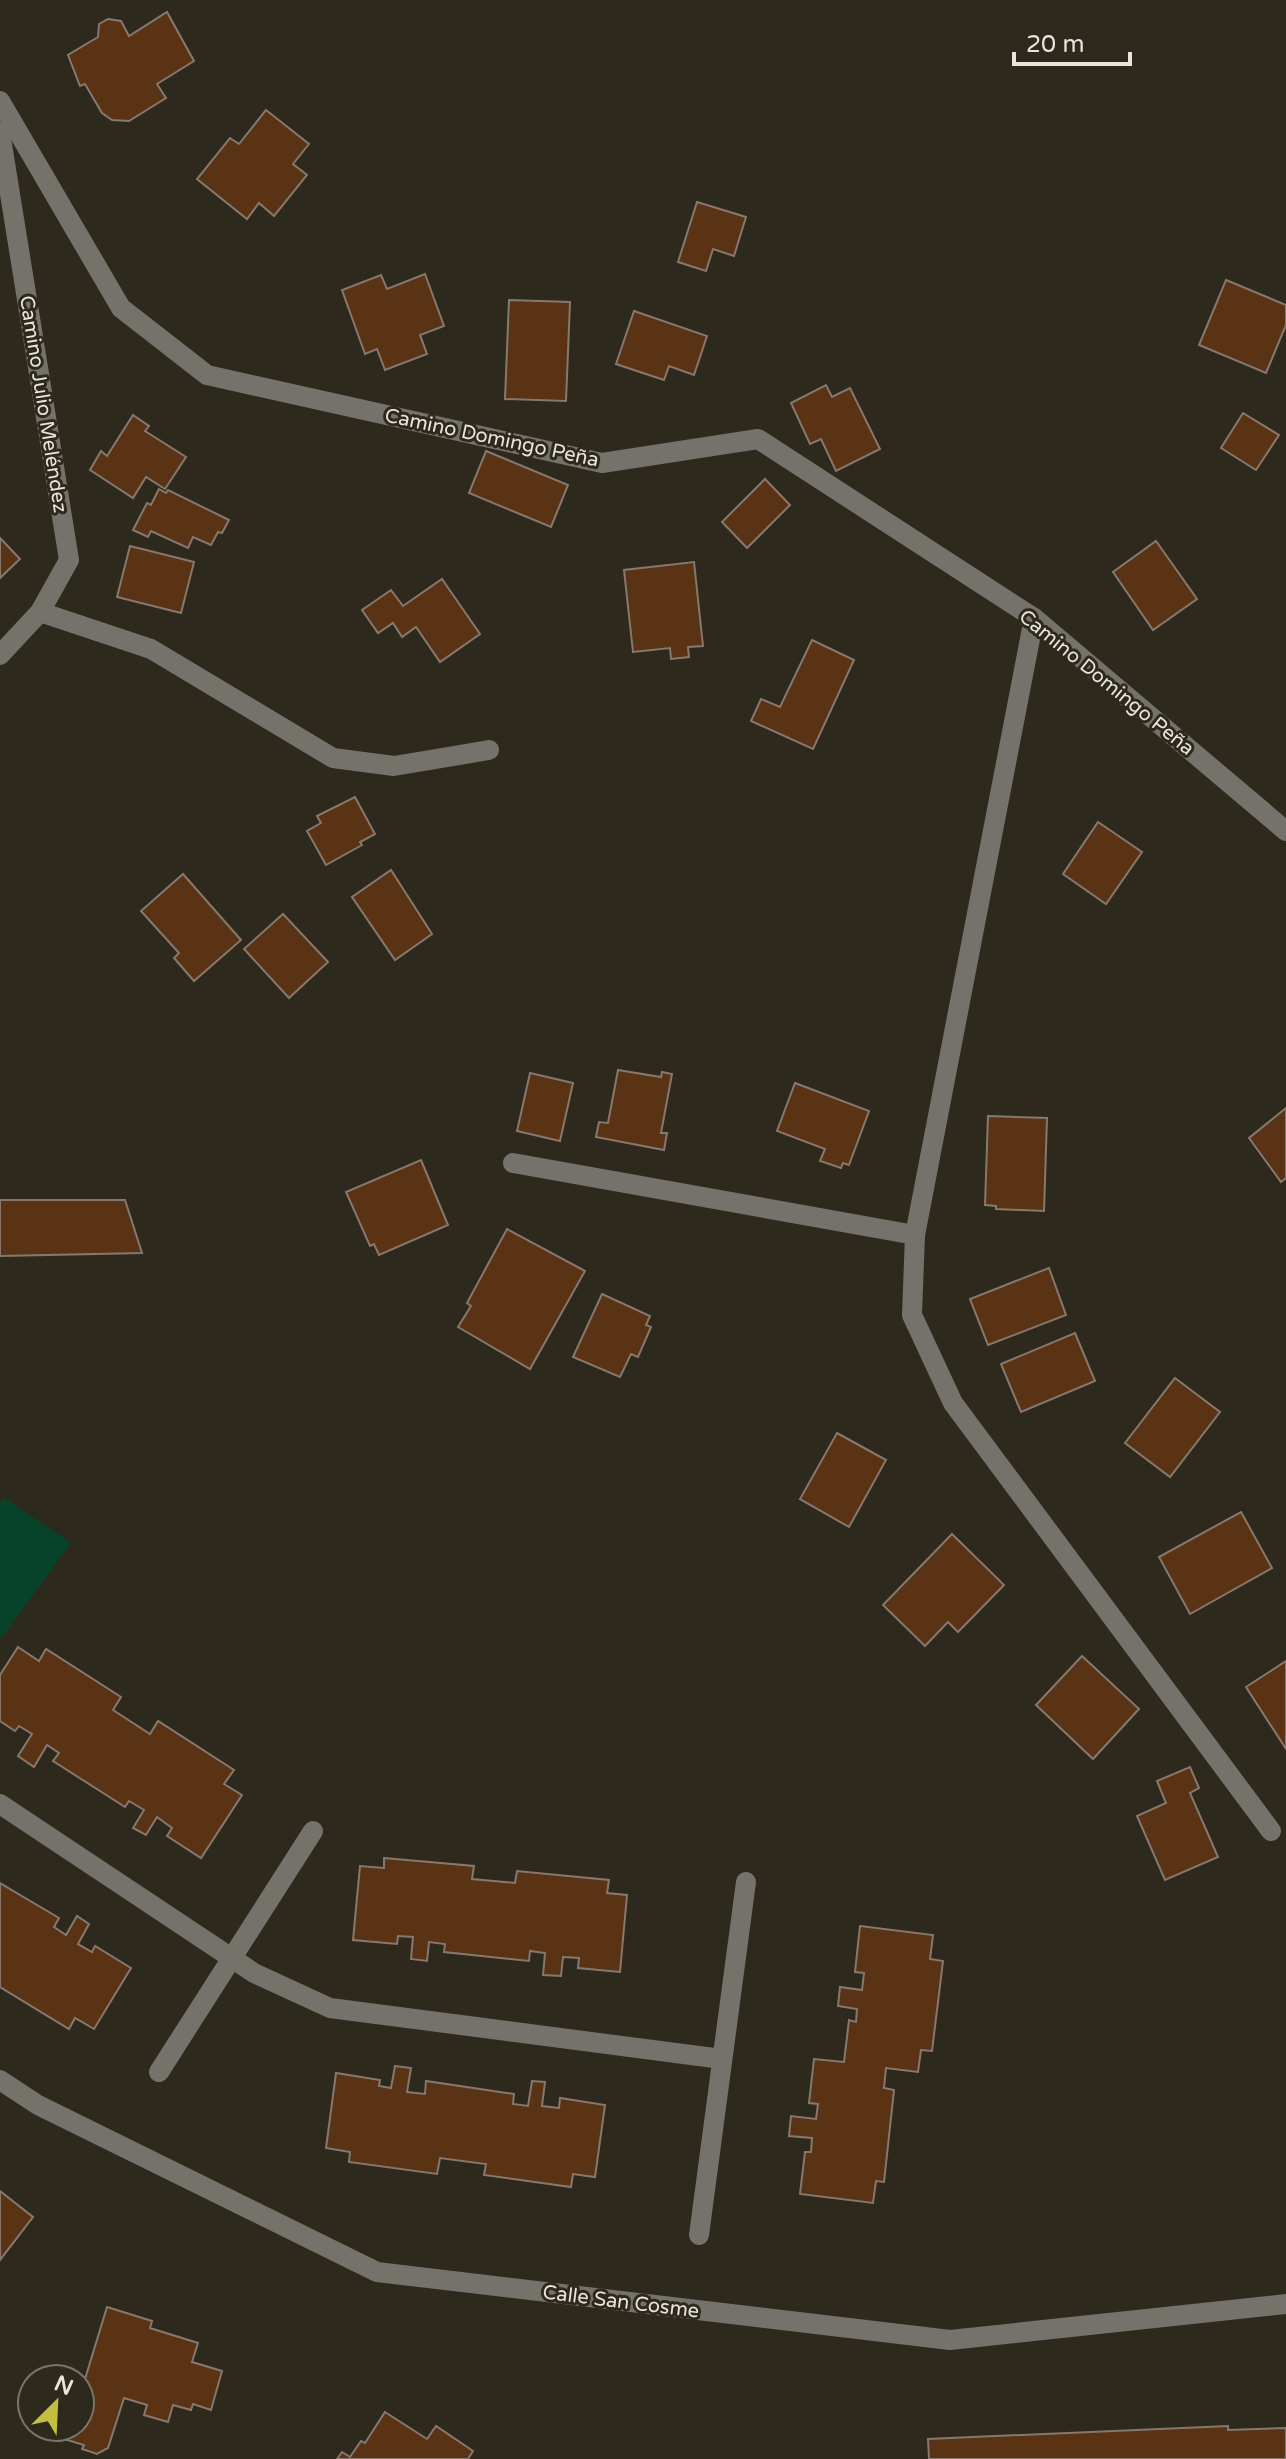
<svg xmlns="http://www.w3.org/2000/svg" width="1286" height="2459" font-family="'Varela Round',sans-serif">
<rect width="100%" height="100%" fill="#2e291d"/>
<path fill="#07422a" d="M 4,1498 L 71,1543 L 0,1640 L 0,1503 Z"/>
<g fill="#5a3214" stroke="#87786f" stroke-width="2">
<path d="M 167,12 L 194,61 L 157,84 L 166,98 L 129,121 L 112,120 L 102,113 L 85,84 L 80,86 L 68,55 L 98,37 L 99,24 L 108,19 L 121,21 L 129,36 Z"/>
<path d="M 266,110 L 309,144 L 293,164 L 307,175 L 274,216 L 259,203 L 247,219 L 197,179 L 230,138 L 239,144 Z"/>
<path d="M 697,202 L 746,217 L 734,256 L 713,249 L 706,271 L 678,262 Z"/>
<path d="M 425,274 L 444,326 L 420,335 L 427,354 L 385,370 L 377,349 L 365,354 L 342,290 L 381,275 L 387,289 Z"/>
<path d="M 1226,280 L 1286,305 L 1286,325 L 1266,373 L 1199,345 Z"/>
<path d="M 509,300 L 570,302 L 566,401 L 505,399 Z"/>
<path d="M 634,311 L 707,336 L 694,375 L 669,366 L 664,380 L 616,364 Z"/>
<path d="M 826,385 L 832,397 L 850,388 L 880,449 L 836,471 L 821,439 L 810,444 L 791,403 Z"/>
<path d="M 1243,413 L 1279,435 L 1256,470 L 1221,448 Z"/>
<path d="M 133,415 L 149,426 L 145,431 L 186,457 L 165,489 L 146,477 L 133,498 L 90,470 L 101,451 L 107,456 Z"/>
<path d="M 486,451 L 568,485 L 551,527 L 469,493 Z"/>
<path d="M 765,479 L 790,505 L 747,548 L 722,522 Z"/>
<path d="M 159,489 L 166,493 L 168,490 L 229,520 L 222,533 L 218,532 L 211,545 L 193,537 L 188,548 L 151,531 L 148,537 L 133,530 L 147,503 L 151,505 Z"/>
<path d="M 0,538 L 20,559 L 0,578 Z"/>
<path d="M 1156,541 L 1197,599 L 1153,630 L 1113,572 Z"/>
<path d="M 130,546 L 194,562 L 181,613 L 117,597 Z"/>
<path d="M 694,562 L 703,646 L 688,647 L 689,657 L 671,659 L 670,648 L 633,652 L 624,570 Z"/>
<path d="M 442,579 L 480,634 L 440,662 L 416,627 L 402,637 L 393,623 L 378,633 L 362,610 L 391,590 L 403,606 Z"/>
<path d="M 812,640 L 854,660 L 813,749 L 751,721 L 761,699 L 780,707 Z"/>
<path d="M 355,797 L 375,834 L 360,842 L 362,845 L 326,865 L 307,831 L 321,823 L 317,816 Z"/>
<path d="M 1098,822 L 1142,852 L 1106,904 L 1063,874 Z"/>
<path d="M 391,870 L 432,934 L 395,960 L 352,897 Z"/>
<path d="M 183,874 L 241,940 L 194,981 L 174,958 L 179,953 L 141,911 Z"/>
<path d="M 283,914 L 328,962 L 289,998 L 244,949 Z"/>
<path d="M 618,1070 L 661,1077 L 662,1072 L 672,1074 L 661,1133 L 667,1133 L 664,1150 L 596,1137 L 599,1122 L 608,1123 Z"/>
<path d="M 530,1073 L 573,1083 L 560,1141 L 517,1131 Z"/>
<path d="M 795,1083 L 869,1111 L 849,1165 L 843,1163 L 841,1168 L 820,1161 L 825,1149 L 777,1131 Z"/>
<path d="M 1286,1108 L 1286,1178 L 1281,1182 L 1249,1138 Z"/>
<path d="M 988,1116 L 1047,1118 L 1044,1211 L 996,1209 L 996,1206 L 985,1205 Z"/>
<path d="M 421,1160 L 448,1225 L 379,1255 L 374,1244 L 370,1246 L 346,1192 Z"/>
<path d="M 0,1200 L 125,1200 L 142,1253 L 0,1256 Z"/>
<path d="M 507,1229 L 585,1271 L 530,1369 L 458,1327 L 471,1306 L 467,1303 Z"/>
<path d="M 1049,1268 L 1066,1315 L 988,1345 L 970,1299 Z"/>
<path d="M 602,1294 L 650,1316 L 646,1325 L 651,1327 L 638,1357 L 631,1354 L 620,1377 L 573,1357 Z"/>
<path d="M 1075,1333 L 1095,1381 L 1021,1412 L 1001,1364 Z"/>
<path d="M 1175,1378 L 1220,1412 L 1170,1477 L 1125,1443 Z"/>
<path d="M 837,1433 L 886,1460 L 849,1527 L 800,1499 Z"/>
<path d="M 1241,1512 L 1272,1568 L 1190,1614 L 1159,1557 Z"/>
<path d="M 952,1534 L 1004,1585 L 958,1632 L 948,1622 L 925,1646 L 883,1605 Z"/>
<path d="M 18,1647 L 39,1661 L 46,1649 L 121,1697 L 113,1710 L 150,1734 L 158,1721 L 234,1770 L 224,1784 L 242,1795 L 201,1858 L 167,1836 L 172,1828 L 157,1817 L 146,1835 L 133,1828 L 144,1810 L 129,1801 L 125,1807 L 53,1761 L 59,1753 L 47,1745 L 34,1767 L 18,1756 L 32,1734 L 19,1726 L 15,1731 L 0,1721 L 0,1675 Z"/>
<path d="M 1082,1656 L 1139,1709 L 1093,1759 L 1036,1705 Z"/>
<path d="M 1286,1661 L 1286,1749 L 1246,1687 Z"/>
<path d="M 1190,1767 L 1199,1788 L 1190,1793 L 1218,1857 L 1165,1880 L 1137,1816 L 1166,1803 L 1157,1781 Z"/>
<path d="M 384,1858 L 474,1866 L 472,1879 L 515,1883 L 517,1871 L 609,1880 L 607,1893 L 627,1895 L 620,1972 L 578,1968 L 579,1958 L 563,1957 L 561,1976 L 543,1975 L 545,1953 L 530,1951 L 529,1961 L 444,1952 L 445,1944 L 429,1942 L 427,1961 L 411,1959 L 413,1937 L 398,1936 L 397,1944 L 353,1940 L 360,1866 L 384,1868 Z"/>
<path d="M 0,1883 L 59,1918 L 54,1927 L 66,1935 L 77,1916 L 89,1924 L 78,1944 L 92,1952 L 95,1946 L 131,1968 L 94,2029 L 75,2018 L 69,2029 L 0,1987 Z"/>
<path d="M 860,1926 L 933,1935 L 930,1959 L 943,1961 L 932,2051 L 921,2050 L 918,2072 L 886,2068 L 884,2088 L 894,2090 L 884,2182 L 876,2181 L 873,2203 L 800,2194 L 805,2152 L 811,2152 L 812,2138 L 789,2136 L 791,2116 L 816,2119 L 818,2104 L 809,2103 L 814,2059 L 844,2062 L 849,2020 L 856,2022 L 857,2009 L 838,2006 L 840,1987 L 862,1990 L 864,1973 L 855,1972 Z"/>
<path d="M 395,2066 L 411,2068 L 407,2092 L 425,2094 L 426,2081 L 514,2094 L 513,2104 L 528,2106 L 532,2081 L 545,2082 L 542,2106 L 559,2108 L 560,2098 L 605,2105 L 595,2177 L 573,2174 L 571,2187 L 484,2175 L 486,2164 L 440,2158 L 437,2174 L 349,2162 L 350,2152 L 326,2148 L 336,2073 L 380,2080 L 379,2086 L 391,2088 Z"/>
<path d="M 0,2191 L 33,2217 L 0,2260 Z"/>
<path d="M 107,2307 L 152,2321 L 150,2328 L 198,2343 L 192,2362 L 222,2371 L 211,2410 L 193,2404 L 191,2410 L 173,2405 L 168,2422 L 144,2415 L 147,2405 L 124,2398 L 108,2448 L 97,2454 L 82,2449 L 84,2445 L 38,2431 L 39,2427 L 80,2427 L 80,2379 L 54,2379 L 57,2370 L 85,2379 Z"/>
<path d="M 385,2412 L 427,2439 L 436,2426 L 473,2451 L 468,2459 L 337,2459 L 342,2452 L 350,2457 L 361,2441 L 365,2443 Z"/>
<path d="M 1228,2426 L 1228,2430 L 1286,2428 L 1286,2459 L 929,2459 L 928,2439 Z"/>
</g>
<g fill="none" stroke-linecap="round" stroke-linejoin="round">
<g stroke="#75716b" stroke-width="20">
<path d="M 0,101 L 121,308 L 207,375 L 602,463 L 758,439 L 1034,618 L 1286,831"/>
<path d="M 0,132 L 69,560 L 40,612 L 0,655"/>
<path d="M 40,612 L 151,649 L 333,758 L 394,766 L 489,750"/>
<path d="M 1034,618 L 915,1235 L 912,1315 L 953,1403 L 1271,1831"/>
<path d="M 513,1163 L 915,1235"/>
<path d="M 0,1804 L 254,1973 L 330,2008 L 722,2059"/>
<path d="M 159,2072 L 313,1831"/>
<path d="M 0,2080 L 38,2105 L 377,2272 L 950,2340 L 1286,2304"/>
<path d="M 699,2235 L 746,1882"/>
</g>
</g>
<g text-anchor="middle" stroke-width="6" stroke-linejoin="round" paint-order="stroke">
<g font-size="20" fill="#e9e5dd" stroke="#2e291d">
<text transform="translate(44 404) rotate(81)" y="7">Camino Julio Meléndez</text>
<text transform="translate(492 437) rotate(12)" y="7">Camino Domingo Peña</text>
<text transform="translate(1107 682) rotate(39)" y="7">Camino Domingo Peña</text>
<text transform="translate(621 2301) rotate(7)" y="7">Calle San Cosme</text>
</g>
</g>
<g transform="translate(56 2403) rotate(24)"><circle r="38" fill="#2e291d" stroke="#79746a" stroke-width="2"/>
<path d="M0-6L14 30L0 20L-14 30Z" fill="#c1be40"/>
<text y="-12" font-size="22" font-weight="bold" text-anchor="middle" fill="#e9e5dd">N</text>
</g>
<path d="M1014 52v12h116v-12" fill="none" stroke="#e9e5dd" stroke-width="4"/>
<text x="1026" y="52" font-size="24" fill="#e9e5dd" stroke="#2e291d" stroke-width="6" paint-order="stroke">20 m</text>
</svg>
